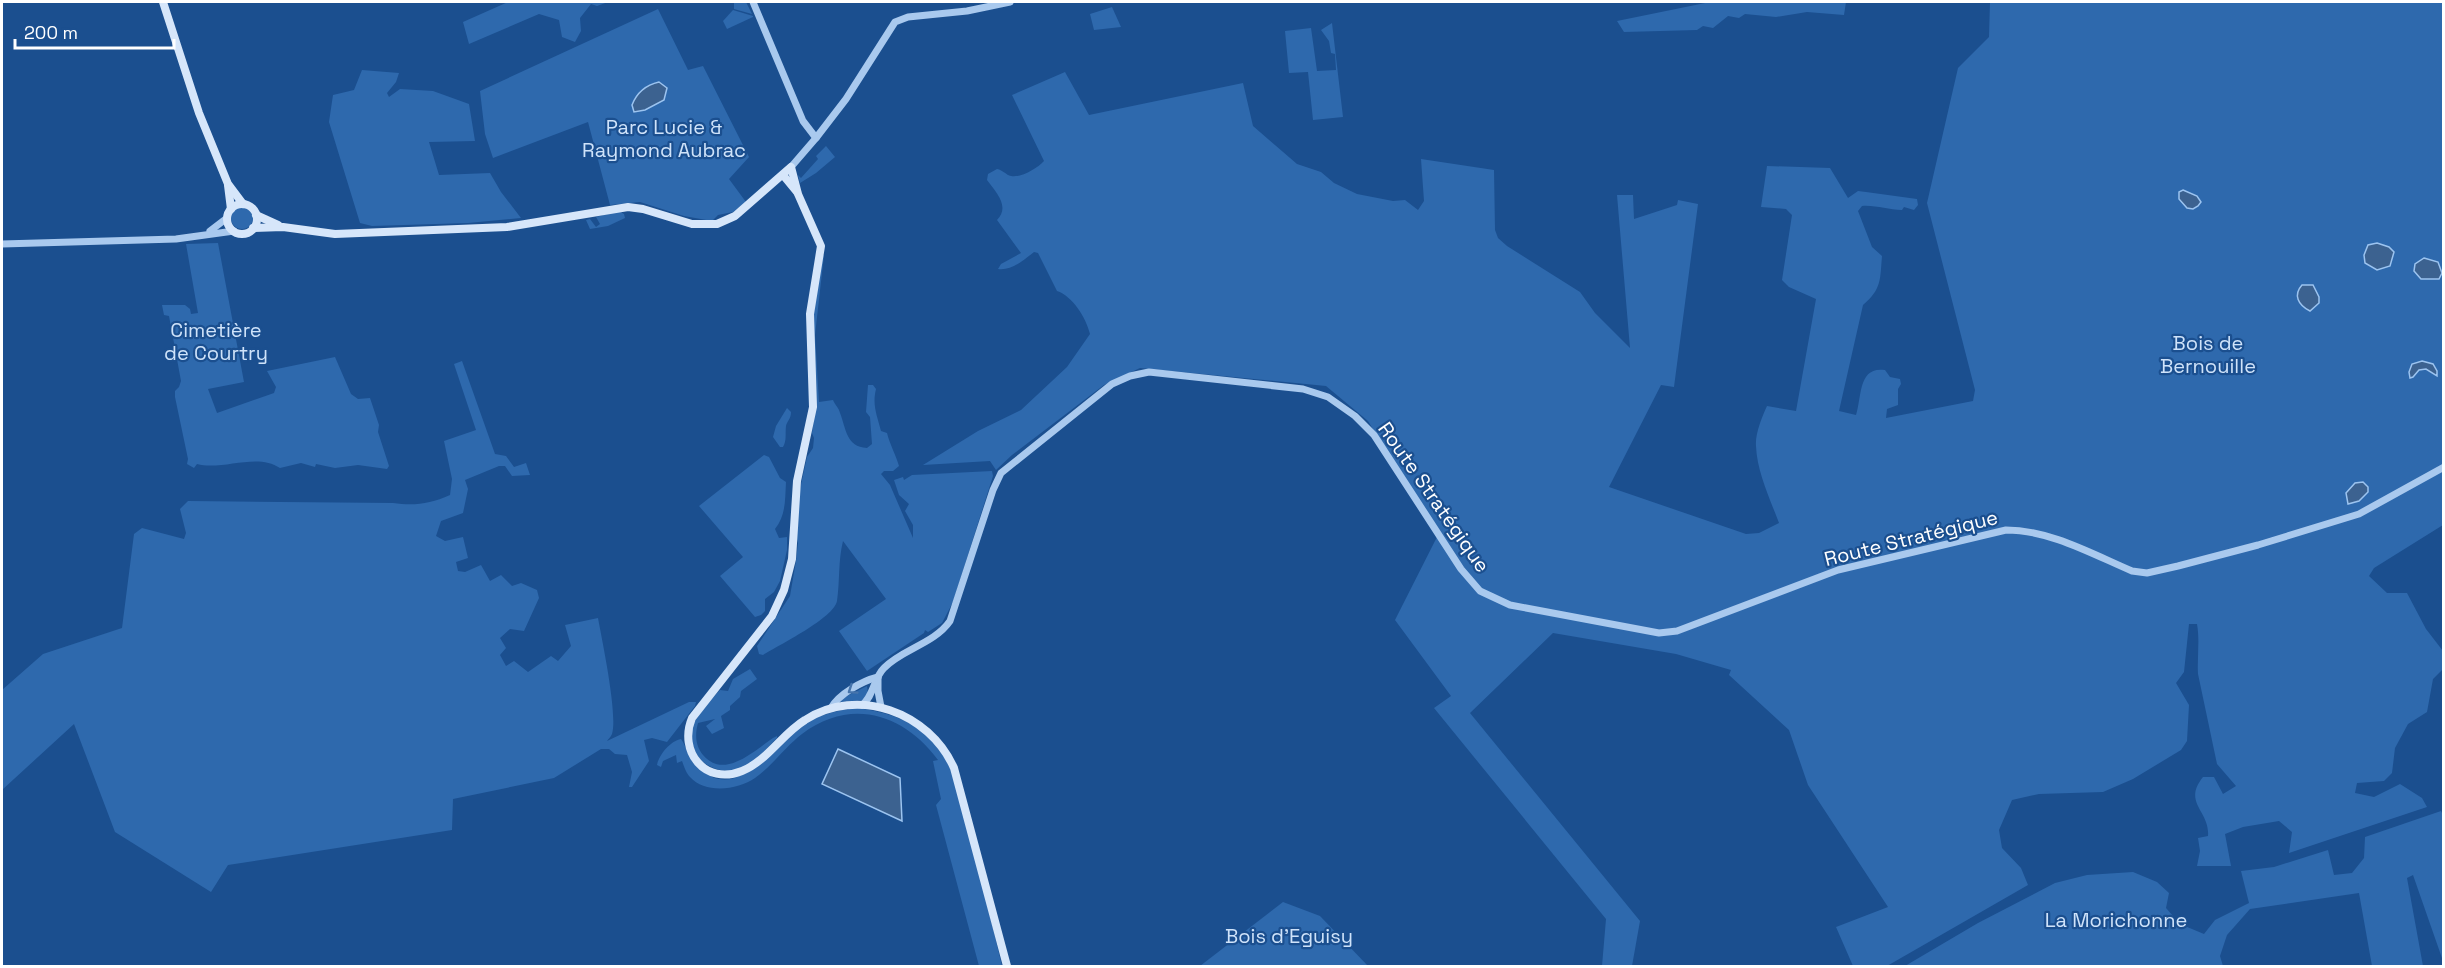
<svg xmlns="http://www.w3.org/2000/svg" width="2445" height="968" font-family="'Space Grotesk',sans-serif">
<rect width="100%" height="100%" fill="#1b4f8f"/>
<g fill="#2e69ad">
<path d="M 508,2 L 608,2 L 597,6 L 591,4 L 580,18 L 581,31 L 575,42 L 562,37 L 559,20 L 539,14 L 469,44 L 463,22 Z"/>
<path d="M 734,2 L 746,2 L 752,14 L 734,9 Z"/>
<path d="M 1710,2 L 1846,2 L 1844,15 L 1807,12 L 1776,17 L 1745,14 L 1739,18 L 1728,16 L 1713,28 L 1703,26 L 1697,30 L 1624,32 L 1617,21 Z"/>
<path d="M 1990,2 L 2443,2 L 2443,525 L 2374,568 L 2369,576 L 2387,593 L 2407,593 L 2426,629 L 2443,651 L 2443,669 L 2433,679 L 2427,712 L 2408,724 L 2395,748 L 2392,773 L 2384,781 L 2357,783 L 2355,793 L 2374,797 L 2400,784 L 2422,798 L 2427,807 L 2289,853 L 2292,832 L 2279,821 L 2243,827 L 2225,834 L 2231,866 L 2197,866 L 2200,851 L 2198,838 L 2208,836 C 2210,811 2182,803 2203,777 L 2214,777 L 2223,794 L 2236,786 L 2217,764 L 2198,674 C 2197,657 2200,641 2197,624 L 2189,624 L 2184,672 L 2176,683 L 2189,705 L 2187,741 L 2181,750 L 2133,779 L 2103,792 L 2039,794 L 2012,800 L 1999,830 L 2002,848 L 2021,868 L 2028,885 L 1887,966 L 1853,966 L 1836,927 L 1888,907 L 1808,785 L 1789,730 L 1729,675 L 1731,670 L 1676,654 L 1553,633 L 1470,713 L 1640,921 L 1632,966 L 1602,966 L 1606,919 L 1434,708 L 1451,696 L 1395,620 L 1438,535 L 1368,421 L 1326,386 L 1140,368 L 1104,385 L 1012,455 L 996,470 L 990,461 L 923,465 L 978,431 L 1021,410 L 1067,367 L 1090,334 C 1086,317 1072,296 1057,291 L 1038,253 L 1034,252 C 1024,260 1011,271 998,269 L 1001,264 L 1021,253 L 997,220 C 1010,207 997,193 987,180 L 988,174 L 997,169 C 1003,170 1006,175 1011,176 C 1021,178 1038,168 1044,161 L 1012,95 L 1065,72 L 1089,115 L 1243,83 L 1253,126 L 1297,164 L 1321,172 L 1334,183 L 1357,194 L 1393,201 L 1405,200 L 1418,210 L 1424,201 L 1421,159 L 1494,170 L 1495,230 L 1498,238 L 1507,246 L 1580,292 L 1595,313 L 1630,348 L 1617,195 L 1633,195 L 1634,219 L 1677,205 L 1678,200 L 1698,204 L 1674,387 L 1661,385 L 1609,487 L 1746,534 L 1759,533 L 1779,523 C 1770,499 1757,472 1756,446 C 1755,434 1762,417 1767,406 L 1796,411 L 1816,299 L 1789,287 L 1782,280 L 1792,215 L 1786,209 L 1761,207 L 1767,166 L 1830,168 L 1848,198 L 1858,191 L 1866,192 L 1917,199 L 1918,205 L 1914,210 L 1904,207 L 1902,210 C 1888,210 1876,205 1862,206 L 1858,211 L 1872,247 L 1882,256 C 1880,279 1882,289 1863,305 L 1839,411 L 1856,415 C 1862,396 1858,366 1885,370 L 1890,377 L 1900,379 L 1901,384 L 1898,389 L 1898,405 L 1887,409 L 1886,418 L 1973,401 L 1975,390 L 1927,203 L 1958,68 L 1989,37 Z"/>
<path d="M 1112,7 L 1121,27 L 1094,30 L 1090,14 Z"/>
<path d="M 658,9 L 688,70 L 703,66 L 749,157 L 729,179 L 746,202 L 733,212 L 718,215 L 712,221 L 684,216 L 640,202 L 610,205 L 588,122 L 493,158 L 485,134 L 480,91 Z"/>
<path d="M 733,10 L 753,16 L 753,17 L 727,29 L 723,21 Z"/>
<path d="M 1332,23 L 1343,117 L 1313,120 L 1308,72 L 1289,73 L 1285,31 L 1311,28 L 1317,71 L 1336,70 L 1335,54 L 1331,53 L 1329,41 L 1321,30 Z"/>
<path d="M 362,70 L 399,73 L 396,82 L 387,93 L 389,97 L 400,89 L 433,91 L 469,104 L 475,141 L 429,142 L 439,175 L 490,173 L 501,192 L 521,218 L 468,223 L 372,226 L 360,223 L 329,122 L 333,95 L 354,90 Z"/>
<path d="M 826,146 L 835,157 L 816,173 L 800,183 L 798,175 L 801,178 L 818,159 L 816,156 Z"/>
<circle cx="242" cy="218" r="11"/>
<path d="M 619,211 L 624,214 L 625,218 L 608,226 L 590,229 L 586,220 L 590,219 L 596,227 L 600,224 L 596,217 Z"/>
<path d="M 218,243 L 244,382 L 208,389 L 217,413 L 274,393 L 276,387 L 267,371 L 335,357 L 351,394 L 358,399 L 370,398 L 379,425 L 378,432 L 389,466 L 387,469 L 358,465 L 335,468 L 316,464 L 315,467 L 301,463 L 280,468 C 257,452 222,471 197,464 L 194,468 L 187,464 L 188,459 L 175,397 L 175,391 L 179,387 L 181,381 L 169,316 L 164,315 L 162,305 L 185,305 L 190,309 L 191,314 L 198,313 L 186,244 Z"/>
<path d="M 824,255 L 815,335 L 819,402 L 833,400 C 835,405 839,408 840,413 C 846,428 846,447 867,448 L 872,444 L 870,417 L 866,412 L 868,385 L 873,385 L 876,389 C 872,405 877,415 881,431 L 887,433 C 890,445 896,455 899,466 L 893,471 L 884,471 L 881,474 L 890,485 L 913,538 L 913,525 L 905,511 L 909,504 L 899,495 L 894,480 L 903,477 L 904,480 L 912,475 L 992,471 L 993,476 L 953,602 L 942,623 L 928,632 L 925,630 L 924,633 L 867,671 L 839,631 L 886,599 L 843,541 C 838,561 840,581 837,601 C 834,618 779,645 763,655 L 759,654 L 757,646 L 790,596 L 796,561 L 798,543 L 795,531 L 800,489 L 807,457 L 813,448 L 814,438 L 812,433 L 814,419 L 812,325 L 822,256 Z"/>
<path d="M 462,361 L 495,454 L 506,456 L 514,467 L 526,463 L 530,475 L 512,476 L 505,466 L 499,466 L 465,480 L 468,489 L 463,513 L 441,521 L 436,536 L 445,541 L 463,537 L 468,558 L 456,562 L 458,571 L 465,572 L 481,565 L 490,581 L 501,575 L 512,586 L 521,583 L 537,590 L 539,598 L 524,631 L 510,629 L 500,638 L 506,648 L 500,655 L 506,666 L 514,661 L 528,672 L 551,656 L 558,661 L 571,646 L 565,625 L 598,618 C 602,640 618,715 612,734 C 611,737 608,739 607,741 L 689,702 L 696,702 L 695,706 L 667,742 L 652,738 L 644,740 L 649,761 L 632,787 L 629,787 L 632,772 L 627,755 L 615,754 L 609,749 L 601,749 L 554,778 L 453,799 L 452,830 L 228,865 L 211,892 L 115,832 L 74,724 L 2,790 L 2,690 L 43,654 L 122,628 L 134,534 L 142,528 L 184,539 L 186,533 L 180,509 L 188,501 L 393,503 C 414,506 430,504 450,495 L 452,479 L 444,441 L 476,430 L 454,364 Z"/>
<path d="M 787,408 L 791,412 C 791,419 787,421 786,426 C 785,434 787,440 783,447 L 780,447 L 773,437 L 776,426 Z"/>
<path d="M 764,455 L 769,457 L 780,478 L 786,482 C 785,500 786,515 775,529 L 779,538 L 787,537 L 787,550 L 780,581 L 774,592 L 765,599 L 765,611 L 761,615 L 755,617 L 720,576 L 743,557 L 699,506 Z"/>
<path d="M 750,669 L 757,679 L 741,691 L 740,697 L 730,706 L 730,710 L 721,716 L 724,728 L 712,734 L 706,726 L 715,719 L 698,723 C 695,734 695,745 703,755 C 724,780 754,751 773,738 L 777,736 L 777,738 C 767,748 755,763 741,768 C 715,778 684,757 692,727 C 694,720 714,695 720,690 L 728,691 L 733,679 Z"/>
<path d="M 867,686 L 868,693 L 863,700 L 841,702 L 841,699 Z"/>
<path d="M 857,708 C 887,712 914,720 935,743 C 954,765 958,796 966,824 C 979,871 991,919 1002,966 L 979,966 L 936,805 L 941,799 L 933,761 L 938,760 C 904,714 851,697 802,734 C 785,747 772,766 755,778 C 738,790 705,794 690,777 C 686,773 684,766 682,761 L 677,763 L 676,755 L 663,761 L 661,767 L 657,765 C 659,755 670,741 681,739 C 687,747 688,759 697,767 C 738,805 770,746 801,726 C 818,715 837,710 857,708 Z"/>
<path d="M 2441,811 L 2444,817 L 2443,961 L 2413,875 L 2407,878 L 2423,966 L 2372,966 L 2359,893 L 2250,909 L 2227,935 L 2220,956 L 2223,966 L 1905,966 L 1978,923 L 2055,883 L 2087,875 L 2133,872 L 2157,882 L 2169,893 L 2166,908 L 2180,924 L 2204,934 L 2215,920 L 2249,903 L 2241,871 L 2274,867 L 2328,850 L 2334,875 L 2352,873 L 2364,858 L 2365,837 Z"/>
<path d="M 1283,902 L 1320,916 L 1368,966 L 1200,966 Z"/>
</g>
<g fill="#3c6290" stroke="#9cc4f0" stroke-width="1.5">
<path d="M 659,82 L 667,88 L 664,100 L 645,110 L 634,112 L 632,105 C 637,92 646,85 659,82 Z"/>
<path d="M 2183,190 L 2197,196 L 2201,202 L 2198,206 L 2193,209 L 2187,208 L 2179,199 L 2179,192 Z"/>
<path d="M 2377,243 L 2389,247 L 2394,252 L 2390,266 L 2377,270 L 2365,263 L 2364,255 L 2368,245 Z"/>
<path d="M 2424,258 L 2438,262 L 2442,273 L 2439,279 L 2421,279 L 2414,271 L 2415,264 Z"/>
<path d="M 2302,285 L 2313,285 L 2319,297 L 2319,303 L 2310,311 C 2298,305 2293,295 2302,285 Z"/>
<path d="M 2422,361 L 2433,364 L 2437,371 L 2437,376 L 2426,369 L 2419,370 L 2413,377 L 2410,378 L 2409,372 L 2412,364 Z"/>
<path d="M 2363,482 L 2368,487 L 2368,492 L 2359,501 L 2348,504 L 2346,493 L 2355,483 Z"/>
<path d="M 838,749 L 900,778 L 902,821 L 822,784 Z"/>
</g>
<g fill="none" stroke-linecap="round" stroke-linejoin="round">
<g stroke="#a9c9ee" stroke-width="7">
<path d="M 753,2 L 803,121 L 816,138"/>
<path d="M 791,167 L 816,138 L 846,99 L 895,22 L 908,17 L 967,11 L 1010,2"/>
<path d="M 210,231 L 227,218"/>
<path d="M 2,244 L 176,239 L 234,231"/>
<path d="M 878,677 L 878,691 L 881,707"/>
<path d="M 862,705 C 874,696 873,679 884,668 C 902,649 934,644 950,621 L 993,490 L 1001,473 L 1112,384 L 1130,376 L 1149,372 L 1303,389 L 1328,397 L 1355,416 L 1374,435 L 1461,569 L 1480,591 L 1510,605 L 1659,633 L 1677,631 L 1838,570 L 2006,530 C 2050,530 2092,554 2132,571 L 2147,573 L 2178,566 L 2258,545 L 2359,514 L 2444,467"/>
<path d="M 831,708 C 839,694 862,681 878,677"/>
</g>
<g stroke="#d6e6fa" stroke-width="8">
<path d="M 163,2 L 199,113 L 228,184 L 243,204"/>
<path d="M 783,175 L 797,192"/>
<path d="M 228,185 L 231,209"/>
<circle cx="242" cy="219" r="15"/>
<path d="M 256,215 L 278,225"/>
<path d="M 253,228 L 283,227 L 335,234 L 507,227 L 628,207 L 643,209 L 692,224 L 717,224 L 735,216 L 791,167 L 798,194 L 821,246 L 810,314 L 813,407 L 797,481 L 792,559 L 784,590 L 772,616 L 692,718 C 678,751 705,786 742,771 C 767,761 782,734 805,720 C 858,686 929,712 954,768 L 1007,966"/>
</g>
</g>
<defs><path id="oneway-chevron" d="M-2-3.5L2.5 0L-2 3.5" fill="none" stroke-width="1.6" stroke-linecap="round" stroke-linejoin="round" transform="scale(1.5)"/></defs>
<use stroke="#4674ac" href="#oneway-chevron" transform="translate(852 690) rotate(146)"/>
<g text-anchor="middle" stroke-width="4.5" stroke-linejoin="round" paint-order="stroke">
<g font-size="20" fill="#cfe3fa" stroke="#1b4f8f">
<text x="664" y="134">Parc Lucie &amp;<tspan x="664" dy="23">Raymond Aubrac</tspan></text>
<text x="216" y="337">Cimetière<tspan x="216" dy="23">de Courtry</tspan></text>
<text x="2208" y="350">Bois de<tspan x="2208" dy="23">Bernouille</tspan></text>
<text x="2116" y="927">La Morichonne</text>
<text x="1289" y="943">Bois d'Eguisy</text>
</g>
<g font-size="20" fill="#fff" stroke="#1b4f8f">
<text transform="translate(1434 497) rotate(55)" y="7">Route Stratégique</text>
<text transform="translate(1911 538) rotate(-14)" y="7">Route Stratégique</text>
</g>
</g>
<rect width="2445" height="968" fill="none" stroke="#ffffff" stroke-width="6"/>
<path d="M15 39v9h159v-9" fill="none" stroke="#ffffff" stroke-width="3"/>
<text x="24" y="39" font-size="18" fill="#ffffff" stroke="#1b4f8f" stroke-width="4.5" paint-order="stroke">200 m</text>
</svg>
